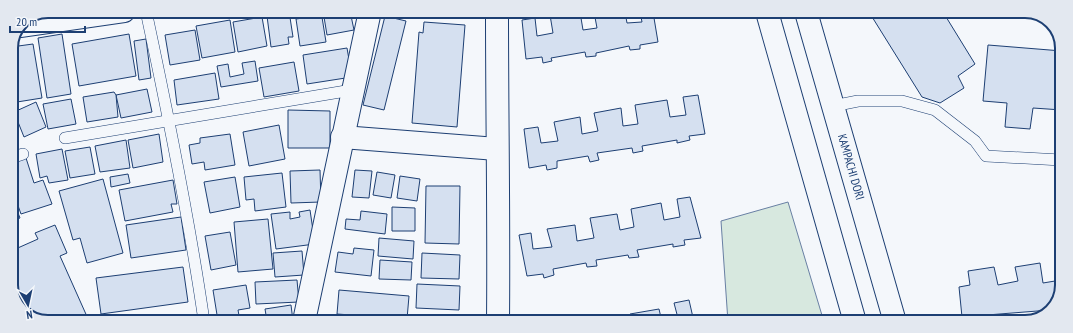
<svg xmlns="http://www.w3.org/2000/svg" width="1073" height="333" font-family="'PT Sans Narrow',sans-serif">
<rect width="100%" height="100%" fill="#f4f7fb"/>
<path fill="#d7e8df" stroke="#687fa3" d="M 788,202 L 824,322 L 728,322 L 721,221 Z"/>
<g fill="#d5e0f0" stroke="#1d3f73">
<path d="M 289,11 L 293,37 L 288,37 L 289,44 L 271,47 L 267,16 L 273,15 L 273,13 Z"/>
<path d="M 302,11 L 321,11 L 326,42 L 300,46 L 296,19 L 303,18 Z"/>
<path d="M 323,11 L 350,11 L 354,30 L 327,35 Z"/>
<path d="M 402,11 L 420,11 L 420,15 Z"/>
<path d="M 431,12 L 451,12 L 450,17 L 430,15 Z"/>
<path d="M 573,12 L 580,12 L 583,30 L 597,28 L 594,12 L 625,12 L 627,23 L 642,22 L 640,12 L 653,12 L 658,42 L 640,45 L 640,49 L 630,50 L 629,46 L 596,53 L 596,56 L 586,57 L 585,52 L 551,58 L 552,61 L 543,63 L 542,57 L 526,59 L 522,20 L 535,18 L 537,36 L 553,33 L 550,15 Z"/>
<path d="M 869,12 L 943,12 L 975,64 L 958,76 L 964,88 L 940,103 L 922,97 Z"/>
<path d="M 385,16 L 406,21 L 384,110 L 363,105 Z"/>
<path d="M 262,17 L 267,46 L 238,52 L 233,22 Z"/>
<path d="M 230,20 L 235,52 L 202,58 L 196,26 Z"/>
<path d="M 424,22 L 465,25 L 457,127 L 412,123 L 419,32 L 423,33 Z"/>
<path d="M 195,30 L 200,60 L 170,65 L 165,35 Z"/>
<path d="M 62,34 L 71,94 L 47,98 L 38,38 Z"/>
<path d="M 129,34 L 136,76 L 79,86 L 72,44 Z"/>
<path d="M 146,39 L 151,78 L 139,80 L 134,41 Z"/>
<path d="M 33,44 L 42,98 L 17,102 L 15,87 L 11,88 L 11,47 Z"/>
<path d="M 988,45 L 1062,51 L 1062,110 L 1033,108 L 1030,129 L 1005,127 L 1007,103 L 983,101 Z"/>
<path d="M 347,48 L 352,77 L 307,84 L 303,55 Z"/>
<path d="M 255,61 L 258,81 L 221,87 L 217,66 L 228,64 L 230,77 L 244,74 L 242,63 Z"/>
<path d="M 294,62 L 299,91 L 264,97 L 259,68 Z"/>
<path d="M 215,73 L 219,99 L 177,105 L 174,80 Z"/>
<path d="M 147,89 L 152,112 L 121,118 L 116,95 Z"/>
<path d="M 114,92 L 116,95 L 118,117 L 87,122 L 83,97 Z"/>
<path d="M 698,95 L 705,134 L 689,136 L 690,140 L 677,143 L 677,140 L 642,146 L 643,151 L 633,153 L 632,148 L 597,153 L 599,160 L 590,162 L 588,156 L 557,161 L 557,168 L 547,170 L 546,165 L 529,168 L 524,129 L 538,127 L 541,143 L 558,141 L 554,122 L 580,117 L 582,134 L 598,131 L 594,113 L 621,108 L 623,126 L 638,124 L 635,105 L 667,100 L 670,117 L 686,115 L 683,97 Z"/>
<path d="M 71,99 L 76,124 L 48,129 L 43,104 Z"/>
<path d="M 36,102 L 46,127 L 24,137 L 14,112 Z"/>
<path d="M 288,110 L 330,111 L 330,148 L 288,148 Z"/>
<path d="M 11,122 L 19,151 L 11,153 Z"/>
<path d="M 279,125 L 285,159 L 249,166 L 243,132 Z"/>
<path d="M 159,134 L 163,162 L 133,168 L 128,140 Z"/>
<path d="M 230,134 L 235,165 L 205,170 L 204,162 L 192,164 L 189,145 L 200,143 L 200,138 Z"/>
<path d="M 126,140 L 130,168 L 100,172 L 95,146 Z"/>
<path d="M 90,147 L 95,174 L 70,178 L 65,151 Z"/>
<path d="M 62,149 L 68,180 L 49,183 L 47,176 L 40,178 L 36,154 Z"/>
<path d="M 26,158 L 34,183 L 43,180 L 52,204 L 21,214 L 11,186 L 11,163 Z"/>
<path d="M 320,170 L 321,202 L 291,203 L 290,171 Z"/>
<path d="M 355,170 L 372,171 L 369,198 L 352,197 Z"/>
<path d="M 377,172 L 395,175 L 391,198 L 373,195 Z"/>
<path d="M 282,173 L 286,207 L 255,211 L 254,199 L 246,200 L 244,177 Z"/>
<path d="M 128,174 L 130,183 L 111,187 L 110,177 Z"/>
<path d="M 400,176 L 420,179 L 417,201 L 397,198 Z"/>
<path d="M 235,177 L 240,207 L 210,213 L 204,182 Z"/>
<path d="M 103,179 L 123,253 L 87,263 L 80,238 L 73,240 L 59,191 Z"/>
<path d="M 173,180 L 177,204 L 171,204 L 173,212 L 125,221 L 119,190 Z"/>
<path d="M 426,186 L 460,186 L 459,244 L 425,243 Z"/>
<path d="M 11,195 L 20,218 L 11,221 Z"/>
<path d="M 690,197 L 701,238 L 684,240 L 685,245 L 673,247 L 673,244 L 637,250 L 639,257 L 629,258 L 628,255 L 596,260 L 597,266 L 587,267 L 586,263 L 553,269 L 554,275 L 544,278 L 543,274 L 527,276 L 519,235 L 531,233 L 533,249 L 552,247 L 547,229 L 575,225 L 577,241 L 594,238 L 590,218 L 617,214 L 620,230 L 634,227 L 631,209 L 661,203 L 664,220 L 680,217 L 677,199 Z"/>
<path d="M 392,207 L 415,208 L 415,231 L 392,231 Z"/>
<path d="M 310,210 L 315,244 L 276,249 L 271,214 L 290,212 L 290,219 L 300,217 L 299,212 Z"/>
<path d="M 361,211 L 387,214 L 385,234 L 345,229 L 346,219 L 360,220 Z"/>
<path d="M 181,217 L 186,250 L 131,258 L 126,225 Z"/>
<path d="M 268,219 L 273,269 L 238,272 L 234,222 Z"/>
<path d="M 55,225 L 67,253 L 60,256 L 89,321 L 38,321 L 26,313 L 21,303 L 18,305 L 11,290 L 11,251 L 38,239 L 35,233 Z"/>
<path d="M 230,232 L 236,265 L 211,270 L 205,236 Z"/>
<path d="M 379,238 L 414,241 L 413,259 L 378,256 Z"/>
<path d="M 354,248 L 374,250 L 371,276 L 335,272 L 338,252 L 353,254 Z"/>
<path d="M 302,251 L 304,275 L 275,277 L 273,253 Z"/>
<path d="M 422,253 L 460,255 L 459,279 L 421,278 Z"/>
<path d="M 380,260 L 412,262 L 411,280 L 379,279 Z"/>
<path d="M 1040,263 L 1043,283 L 1061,280 L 1061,295 L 1050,310 L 962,317 L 959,287 L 970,285 L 968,271 L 994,267 L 998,285 L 1018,281 L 1015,267 Z"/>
<path d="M 183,267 L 188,302 L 101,314 L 96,278 Z"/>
<path d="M 297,280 L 299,302 L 256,304 L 255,282 Z"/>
<path d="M 417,284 L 460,286 L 459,310 L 416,308 Z"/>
<path d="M 246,285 L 250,308 L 238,310 L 240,321 L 218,321 L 213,290 Z"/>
<path d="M 339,290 L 409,296 L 407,319 L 337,314 Z"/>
<path d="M 689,300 L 694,322 L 679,322 L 674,303 Z"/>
<path d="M 291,305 L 293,321 L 267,321 L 265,309 Z"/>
<path d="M 659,309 L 662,322 L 632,321 L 630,314 Z"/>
<path d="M 159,315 L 159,321 L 134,321 L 133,318 Z"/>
</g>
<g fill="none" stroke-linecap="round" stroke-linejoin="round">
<defs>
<g id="lane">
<path d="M 146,11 C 168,114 189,217 204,321"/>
<path d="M 833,106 L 858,101 L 902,101 L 935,110 L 975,141 L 986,156 L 1061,160"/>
<path d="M 65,138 L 352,90"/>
<path d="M 11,158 L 23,154"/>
</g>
<g id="street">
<path d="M 497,12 C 497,115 499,218 498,321"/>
<path d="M 20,26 L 124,11"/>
<path d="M 342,137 L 497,149"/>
<path d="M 304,321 L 370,11"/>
</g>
<g id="primary">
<path d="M 767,12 L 855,322"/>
<path d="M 806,12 L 895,322"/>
</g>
</defs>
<use href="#lane" stroke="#1d3f73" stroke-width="12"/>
<use href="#street" stroke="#1d3f73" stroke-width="24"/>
<use href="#primary" stroke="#1d3f73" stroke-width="24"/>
<use href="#lane" stroke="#f4f7fb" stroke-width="11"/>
<use href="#street" stroke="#f4f7fb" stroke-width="22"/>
<use href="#primary" stroke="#f4f7fb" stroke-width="22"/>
</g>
<g text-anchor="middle" stroke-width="3" stroke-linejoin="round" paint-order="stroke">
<g font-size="12" fill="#1d3f73" stroke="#f4f7fb">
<text transform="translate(851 167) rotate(74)" y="4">KAMPACHI DORI</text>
</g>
</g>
<path d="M0 0H1073V333H0ZM48 18H1025A30 30 0 0 1 1055 48V285A30 30 0 0 1 1025 315H48A30 30 0 0 1 18 285V48A30 30 0 0 1 48 18Z" fill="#e3e8f0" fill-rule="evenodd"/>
<path fill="none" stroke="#1d3f73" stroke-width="2" d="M48 18H1025A30 30 0 0 1 1055 48V285A30 30 0 0 1 1025 315H48A30 30 0 0 1 18 285V48A30 30 0 0 1 48 18Z"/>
<g transform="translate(28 305) rotate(171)" stroke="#f4f7fb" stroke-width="3" paint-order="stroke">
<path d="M0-3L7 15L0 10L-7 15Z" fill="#1d3f73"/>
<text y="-6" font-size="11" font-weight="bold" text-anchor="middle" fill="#1d3f73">N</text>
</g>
<path d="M10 26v6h75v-6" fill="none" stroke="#1d3f73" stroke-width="2"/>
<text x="16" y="26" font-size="12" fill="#1d3f73" stroke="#f4f7fb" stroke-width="3" paint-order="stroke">20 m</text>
</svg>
